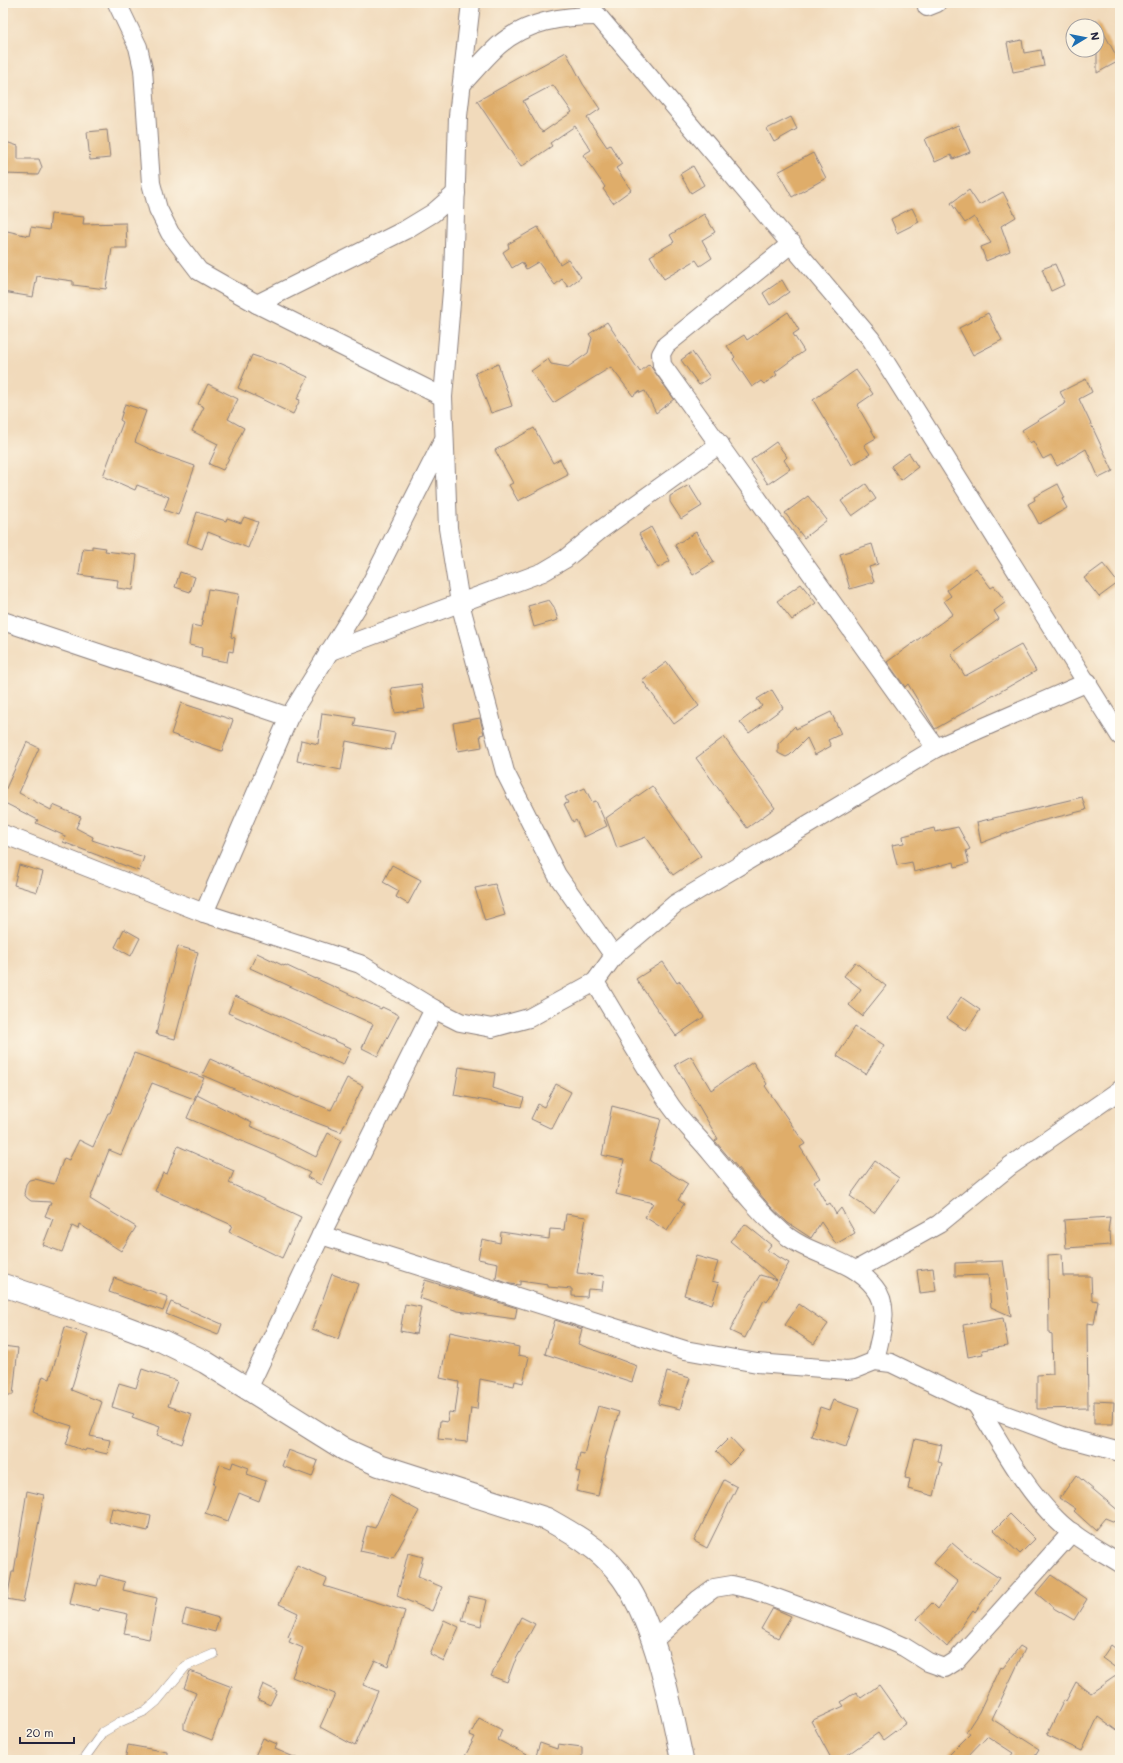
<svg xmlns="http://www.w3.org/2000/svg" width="1123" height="1763" font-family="Mali,sans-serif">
<rect width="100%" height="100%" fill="#fcf5e5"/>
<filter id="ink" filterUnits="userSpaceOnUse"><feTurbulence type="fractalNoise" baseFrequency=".025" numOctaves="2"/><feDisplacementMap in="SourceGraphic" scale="8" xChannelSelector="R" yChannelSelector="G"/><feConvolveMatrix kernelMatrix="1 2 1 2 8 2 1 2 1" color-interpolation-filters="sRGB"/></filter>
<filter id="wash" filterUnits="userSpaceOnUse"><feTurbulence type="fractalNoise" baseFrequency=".012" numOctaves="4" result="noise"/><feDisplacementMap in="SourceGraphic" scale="16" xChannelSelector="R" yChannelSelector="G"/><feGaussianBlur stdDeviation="0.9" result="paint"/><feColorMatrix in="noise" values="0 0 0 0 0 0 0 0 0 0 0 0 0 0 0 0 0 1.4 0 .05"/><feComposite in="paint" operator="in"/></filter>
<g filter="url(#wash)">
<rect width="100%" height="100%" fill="#f1dabb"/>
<g id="blocks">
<g fill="#dfad6a" fill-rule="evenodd">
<path d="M 1097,20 L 1119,61 L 1097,73 Z"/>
<path d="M 1022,40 L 1024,53 L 1041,50 L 1044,66 L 1013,72 L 1007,43 Z"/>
<path d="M 566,52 L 583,84 L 600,109 L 587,118 L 607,147 L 610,145 L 622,164 L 616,168 L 631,190 L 613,203 L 603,189 L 605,187 L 583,155 L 591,150 L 575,126 L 550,143 L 552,146 L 521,167 L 477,101 ZM 553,85 L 572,112 L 543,132 L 539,129 L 523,101 Z"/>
<path d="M 791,117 L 797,129 L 774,142 L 767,129 Z"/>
<path d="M 958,125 L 970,152 L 953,159 L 951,155 L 935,162 L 925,139 Z"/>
<path d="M 107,130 L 110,158 L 90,160 L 87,132 Z"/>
<path d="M 6,142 L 18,146 L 18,159 L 39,159 L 42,167 L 38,175 L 3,174 L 3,149 Z"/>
<path d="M 813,153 L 826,178 L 792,197 L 778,172 Z"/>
<path d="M 693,166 L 704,185 L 691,193 L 680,174 Z"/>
<path d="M 969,190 L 979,205 L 1003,192 L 1016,217 L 1001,226 L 1010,251 L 986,261 L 981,247 L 991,243 L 974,217 L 965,223 L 951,203 Z"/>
<path d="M 912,208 L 919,222 L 897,233 L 891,219 Z"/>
<path d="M 51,214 L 84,217 L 83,224 L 126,223 L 127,248 L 112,248 L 106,289 L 73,285 L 73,281 L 37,276 L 33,297 L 3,292 L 3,230 L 29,236 L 31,227 L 49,230 Z"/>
<path d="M 704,214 L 715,232 L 702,240 L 712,258 L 700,266 L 696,260 L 664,279 L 650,256 L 674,242 L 670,235 Z"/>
<path d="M 538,227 L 560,264 L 568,259 L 581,277 L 568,287 L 562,279 L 555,285 L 538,262 L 526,269 L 522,262 L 512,268 L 503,252 L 509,248 L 508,244 Z"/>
<path d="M 1055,264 L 1064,285 L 1051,291 L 1042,269 Z"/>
<path d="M 782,280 L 789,292 L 770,305 L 763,293 Z"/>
<path d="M 788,312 L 799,330 L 793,334 L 804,351 L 775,372 L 777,375 L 764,384 L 761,381 L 752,387 L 733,359 L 735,357 L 727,346 L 744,335 L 747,340 Z"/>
<path d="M 988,313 L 1002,340 L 973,355 L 959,328 Z"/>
<path d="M 607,322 L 640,372 L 649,364 L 674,399 L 656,413 L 645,391 L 640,393 L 639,391 L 633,396 L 611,367 L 553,403 L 531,371 L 548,359 L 551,364 L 568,367 L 588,353 L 592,338 L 589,334 Z"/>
<path d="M 692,352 L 710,377 L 699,385 L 681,360 Z"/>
<path d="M 252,355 L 282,365 L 308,377 L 297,399 L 300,400 L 293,414 L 238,388 Z"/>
<path d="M 498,364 L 512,406 L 491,413 L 475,373 Z"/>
<path d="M 856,370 L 873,394 L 857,405 L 876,438 L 864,445 L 870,454 L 852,465 L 813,400 Z"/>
<path d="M 1086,379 L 1092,392 L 1079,399 L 1113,471 L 1099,478 L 1086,449 L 1057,466 L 1051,455 L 1043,459 L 1033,441 L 1030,443 L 1022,430 L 1066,403 L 1060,392 Z"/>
<path d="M 208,384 L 238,399 L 228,419 L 244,428 L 223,470 L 209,464 L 218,444 L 192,431 L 204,407 L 198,404 Z"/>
<path d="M 125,404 L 146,411 L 135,442 L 158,453 L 195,466 L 178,515 L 164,510 L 169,497 L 137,485 L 135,490 L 103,476 L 123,422 L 120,420 Z"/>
<path d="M 534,428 L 553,463 L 560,459 L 568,475 L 518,501 L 509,485 L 513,483 L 495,450 Z"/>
<path d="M 776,442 L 787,457 L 784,460 L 790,469 L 768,484 L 751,460 Z"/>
<path d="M 909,453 L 918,467 L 901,480 L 891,466 Z"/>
<path d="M 866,484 L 876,499 L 852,516 L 841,501 Z"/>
<path d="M 1058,484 L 1065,498 L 1062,499 L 1067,508 L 1039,524 L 1028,504 L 1035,500 L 1034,497 Z"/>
<path d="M 689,485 L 702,506 L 681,519 L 670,502 L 670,496 Z"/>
<path d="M 808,496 L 827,520 L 804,538 L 785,513 Z"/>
<path d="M 197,512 L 226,521 L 227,518 L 241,523 L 244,517 L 258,522 L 248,548 L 208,532 L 202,549 L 187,543 Z"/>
<path d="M 651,527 L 670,561 L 658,568 L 639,534 Z"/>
<path d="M 696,532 L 714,562 L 693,575 L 675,545 Z"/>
<path d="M 872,544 L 878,564 L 869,567 L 874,582 L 850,589 L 840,554 Z"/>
<path d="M 92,546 L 106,548 L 105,551 L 137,555 L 133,590 L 117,588 L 118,580 L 79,575 L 83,548 L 92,549 Z"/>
<path d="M 1103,564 L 1118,583 L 1099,597 L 1084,578 Z"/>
<path d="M 976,568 L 991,588 L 994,586 L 1006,602 L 994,611 L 999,619 L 951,654 L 965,676 L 1021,645 L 1036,671 L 935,729 L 908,684 L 905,687 L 887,662 L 953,614 L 944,601 L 951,596 L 947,590 Z"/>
<path d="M 180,572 L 195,577 L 190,592 L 175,587 Z"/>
<path d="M 801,584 L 816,603 L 792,620 L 777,601 Z"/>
<path d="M 208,589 L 239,594 L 231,637 L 235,638 L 233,652 L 229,651 L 227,662 L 201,657 L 202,648 L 189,645 L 192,625 L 201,627 Z"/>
<path d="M 549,600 L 554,607 L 558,620 L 534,627 L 528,606 Z"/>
<path d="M 667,662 L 699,706 L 674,724 L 642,680 Z"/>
<path d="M 421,684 L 425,709 L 395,713 L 391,688 Z"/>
<path d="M 772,690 L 783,708 L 749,733 L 740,722 L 762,706 L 757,699 Z"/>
<path d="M 181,703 L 233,720 L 222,751 L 171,734 Z"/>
<path d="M 831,712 L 841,734 L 828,740 L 831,746 L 815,755 L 807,738 L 790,755 L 786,757 L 778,753 L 778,744 L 795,726 L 796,729 Z"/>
<path d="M 322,713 L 356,718 L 354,726 L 395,733 L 391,750 L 346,741 L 341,770 L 297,761 L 301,740 L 318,744 Z"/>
<path d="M 480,718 L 484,734 L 480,735 L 482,747 L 458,751 L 453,723 Z"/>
<path d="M 724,737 L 775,808 L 747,828 L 696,758 Z"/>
<path d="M 27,742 L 39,748 L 19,793 L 51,810 L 53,805 L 81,817 L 76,828 L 93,837 L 92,840 L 144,857 L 139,871 L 63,842 L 65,836 L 36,823 L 38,820 L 3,802 L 3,795 Z"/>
<path d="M 652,786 L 701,856 L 673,875 L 646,837 L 617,848 L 606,818 Z"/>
<path d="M 585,788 L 592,802 L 596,801 L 607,826 L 584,837 L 576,820 L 573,822 L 564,804 L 568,803 L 565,797 Z"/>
<path d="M 1082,797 L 1086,810 L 1037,822 L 981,843 L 977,822 Z"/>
<path d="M 958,827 L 970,849 L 966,851 L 969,863 L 955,867 L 954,862 L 914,872 L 912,862 L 897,865 L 892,845 L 904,843 L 903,836 L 934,828 L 935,832 Z"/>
<path d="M 19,865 L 43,872 L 37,892 L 14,885 Z"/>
<path d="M 392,865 L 421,880 L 408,904 L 396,897 L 399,891 L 383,882 Z"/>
<path d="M 495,884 L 505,915 L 485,921 L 475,888 Z"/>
<path d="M 124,929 L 140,938 L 131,956 L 115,947 Z"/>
<path d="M 178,946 L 198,952 L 175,1039 L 156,1034 Z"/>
<path d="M 257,953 L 284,966 L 285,965 L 315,979 L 315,978 L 381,1009 L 382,1007 L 399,1015 L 378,1056 L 362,1048 L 373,1024 L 250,968 Z"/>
<path d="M 663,962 L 677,983 L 680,981 L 704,1017 L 676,1036 L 636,979 Z"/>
<path d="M 855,962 L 886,986 L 862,1016 L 849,1005 L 861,989 L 844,976 Z"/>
<path d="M 235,996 L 351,1048 L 343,1065 L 228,1013 Z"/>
<path d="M 961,997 L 980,1010 L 966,1031 L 947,1018 Z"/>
<path d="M 855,1027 L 884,1045 L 866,1074 L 837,1056 Z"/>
<path d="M 134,1053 L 204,1078 L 194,1099 L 152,1083 L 121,1155 L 109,1150 L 90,1199 L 136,1227 L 121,1251 L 79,1224 L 78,1229 L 72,1226 L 62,1252 L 43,1245 L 53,1219 L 45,1216 L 51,1202 L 31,1201 L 27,1198 L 24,1194 L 26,1184 L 29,1180 L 35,1179 L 54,1184 L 64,1158 L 69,1160 L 79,1140 L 93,1147 L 108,1113 L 110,1113 Z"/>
<path d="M 691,1056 L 711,1090 L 753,1062 L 767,1084 L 765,1086 L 805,1144 L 800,1147 L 820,1178 L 814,1182 L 827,1205 L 830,1203 L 836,1214 L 841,1208 L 855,1233 L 836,1244 L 821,1222 L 811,1238 L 788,1223 L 770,1206 L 715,1141 L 718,1139 L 675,1065 Z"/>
<path d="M 210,1059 L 298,1098 L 299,1097 L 331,1110 L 347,1078 L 363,1086 L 341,1132 L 285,1111 L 202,1075 Z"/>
<path d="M 459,1067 L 495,1073 L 493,1088 L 524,1098 L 521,1107 L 454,1095 Z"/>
<path d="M 556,1084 L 571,1092 L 552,1129 L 531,1119 L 538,1104 L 544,1107 Z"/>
<path d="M 197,1095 L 252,1123 L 250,1126 L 281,1139 L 316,1157 L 328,1133 L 341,1140 L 321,1185 L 307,1177 L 310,1173 L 268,1152 L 187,1118 Z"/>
<path d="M 612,1106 L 661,1119 L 650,1161 L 688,1184 L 678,1200 L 684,1204 L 667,1231 L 645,1217 L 653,1203 L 616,1194 L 624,1160 L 602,1155 Z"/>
<path d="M 178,1146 L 234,1171 L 229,1183 L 301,1217 L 282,1258 L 229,1232 L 232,1225 L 155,1191 L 163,1173 L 167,1174 Z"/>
<path d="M 875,1161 L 899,1178 L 874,1213 L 850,1196 Z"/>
<path d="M 566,1214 L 586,1217 L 577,1273 L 604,1276 L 602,1290 L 588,1289 L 587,1297 L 572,1296 L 572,1289 L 548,1287 L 548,1285 L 520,1281 L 520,1285 L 510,1284 L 496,1279 L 498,1263 L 478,1259 L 482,1239 L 500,1243 L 501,1232 L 549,1239 L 550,1229 L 564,1230 Z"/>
<path d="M 1110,1217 L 1108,1232 L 1110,1232 L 1111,1245 L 1066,1248 L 1064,1220 Z"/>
<path d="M 745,1224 L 771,1245 L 767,1250 L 789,1263 L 767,1302 L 764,1300 L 745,1338 L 730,1331 L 745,1300 L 760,1275 L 777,1280 L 730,1241 Z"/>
<path d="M 1062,1254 L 1063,1276 L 1091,1276 L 1092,1300 L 1098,1301 L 1094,1324 L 1087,1323 L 1088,1408 L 1037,1409 L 1037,1375 L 1053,1374 L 1052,1334 L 1049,1333 L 1048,1255 Z"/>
<path d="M 696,1256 L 718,1262 L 712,1281 L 719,1283 L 712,1304 L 684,1295 Z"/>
<path d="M 1003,1261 L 1004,1267 L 1011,1316 L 991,1307 L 988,1275 L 955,1276 L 955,1263 Z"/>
<path d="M 933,1268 L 936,1291 L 920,1293 L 917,1270 Z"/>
<path d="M 332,1274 L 358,1284 L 338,1339 L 312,1329 Z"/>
<path d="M 114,1278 L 168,1297 L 163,1311 L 109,1292 Z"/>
<path d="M 425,1280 L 517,1308 L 515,1319 L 458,1311 L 419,1298 Z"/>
<path d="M 171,1302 L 222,1324 L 218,1335 L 166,1314 Z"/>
<path d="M 405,1304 L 421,1307 L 416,1334 L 400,1331 Z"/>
<path d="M 799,1304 L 828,1324 L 814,1344 L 785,1325 Z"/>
<path d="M 1003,1318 L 1008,1346 L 982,1350 L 983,1354 L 968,1357 L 963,1325 Z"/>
<path d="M 555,1320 L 582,1329 L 578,1344 L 637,1366 L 632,1382 L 545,1354 Z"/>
<path d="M 65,1327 L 88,1334 L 71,1390 L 102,1402 L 90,1436 L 110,1440 L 107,1454 L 86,1449 L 85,1451 L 66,1444 L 72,1426 L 31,1413 L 43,1376 L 50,1379 Z"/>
<path d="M 450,1332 L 519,1347 L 518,1355 L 529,1357 L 523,1383 L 515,1381 L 514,1386 L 480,1379 L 477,1409 L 471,1408 L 467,1442 L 438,1439 L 440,1421 L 447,1422 L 449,1412 L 455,1413 L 459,1382 L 440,1378 Z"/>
<path d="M 3,1346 L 18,1348 L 13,1395 L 3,1395 Z"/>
<path d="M 142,1369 L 177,1381 L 168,1406 L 192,1414 L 182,1444 L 157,1435 L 160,1427 L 132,1417 L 134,1414 L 112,1407 L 119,1383 L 136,1388 Z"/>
<path d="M 667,1372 L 690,1378 L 680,1409 L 658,1404 Z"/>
<path d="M 833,1400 L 859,1409 L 846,1447 L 811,1436 L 820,1407 L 829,1410 Z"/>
<path d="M 1094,1401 L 1114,1402 L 1113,1424 L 1094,1424 Z"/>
<path d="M 598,1406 L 619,1412 L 605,1459 L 606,1459 L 598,1496 L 576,1491 L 580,1472 L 576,1471 L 580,1453 L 584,1454 Z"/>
<path d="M 730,1437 L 743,1451 L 729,1465 L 716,1451 Z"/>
<path d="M 915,1439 L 942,1445 L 938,1462 L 942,1463 L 934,1496 L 908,1489 L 910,1479 L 905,1478 Z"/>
<path d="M 288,1450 L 318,1461 L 312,1477 L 282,1466 Z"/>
<path d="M 233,1462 L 249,1468 L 247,1474 L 266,1481 L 259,1501 L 239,1493 L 228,1521 L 205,1513 L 215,1485 L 213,1484 L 220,1464 L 231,1468 Z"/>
<path d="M 1076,1475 L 1120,1512 L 1120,1524 L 1105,1518 L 1095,1530 L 1074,1511 L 1076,1509 L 1060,1498 Z"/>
<path d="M 724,1480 L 737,1487 L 707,1548 L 694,1541 Z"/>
<path d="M 27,1491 L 44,1495 L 23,1602 L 7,1599 L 12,1572 L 14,1572 Z"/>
<path d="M 390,1495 L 419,1511 L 393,1558 L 360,1551 L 367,1526 L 375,1528 Z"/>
<path d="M 112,1508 L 151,1516 L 148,1531 L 109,1522 Z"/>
<path d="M 1010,1514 L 1035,1539 L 1020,1554 L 994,1530 Z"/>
<path d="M 952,1543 L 972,1560 L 999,1578 L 975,1612 L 973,1610 L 947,1647 L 917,1619 L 932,1603 L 938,1609 L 957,1581 L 934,1563 Z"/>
<path d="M 408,1553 L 423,1557 L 418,1577 L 442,1587 L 432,1611 L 397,1596 Z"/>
<path d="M 297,1566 L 327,1579 L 324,1586 L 405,1611 L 388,1666 L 375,1660 L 363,1685 L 378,1691 L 355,1746 L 320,1727 L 335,1694 L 292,1677 L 303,1648 L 289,1642 L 291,1638 L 288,1637 L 298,1613 L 279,1604 Z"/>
<path d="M 100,1575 L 125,1582 L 123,1590 L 157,1598 L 149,1639 L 124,1634 L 128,1614 L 100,1608 L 99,1611 L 70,1604 L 75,1581 L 97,1586 Z"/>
<path d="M 1051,1575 L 1087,1599 L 1074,1620 L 1055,1609 L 1036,1593 Z"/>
<path d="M 469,1596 L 487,1600 L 481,1626 L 462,1621 Z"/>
<path d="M 773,1608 L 791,1616 L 778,1638 L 761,1629 Z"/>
<path d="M 186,1609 L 219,1618 L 215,1632 L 182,1623 Z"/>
<path d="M 521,1617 L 535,1624 L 514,1663 L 507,1682 L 491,1676 Z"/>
<path d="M 444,1620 L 459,1627 L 444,1661 L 430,1654 Z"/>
<path d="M 1111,1645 L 1120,1652 L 1120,1671 L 1102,1658 Z"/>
<path d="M 1020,1646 L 1025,1649 L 992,1719 L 1039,1749 L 1032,1760 L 1008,1760 L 1013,1753 L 987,1736 L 964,1760 L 944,1760 L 970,1734 L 966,1732 L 979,1712 L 1000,1667 L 1003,1668 Z"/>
<path d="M 190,1671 L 232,1687 L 212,1740 L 184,1729 L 184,1723 L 196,1693 L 184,1688 Z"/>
<path d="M 1120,1673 L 1120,1733 L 1098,1717 L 1082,1751 L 1047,1735 L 1064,1700 L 1066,1701 L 1076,1682 L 1091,1693 Z"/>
<path d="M 263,1684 L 277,1691 L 270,1705 L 257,1699 Z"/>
<path d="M 879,1685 L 906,1723 L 883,1740 L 878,1733 L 840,1760 L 832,1760 L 811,1721 L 844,1706 L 841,1702 L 856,1692 L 861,1698 Z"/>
<path d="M 479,1718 L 502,1730 L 498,1740 L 535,1759 L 540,1743 L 557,1749 L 558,1744 L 582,1747 L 582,1760 L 463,1760 L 475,1737 L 470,1735 Z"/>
<path d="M 263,1738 L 277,1744 L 275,1749 L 301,1760 L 265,1760 L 255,1756 Z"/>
<path d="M 128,1745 L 167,1752 L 167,1760 L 125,1760 Z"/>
</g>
</g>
</g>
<g filter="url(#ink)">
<use href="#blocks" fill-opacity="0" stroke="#8a7e7b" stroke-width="1"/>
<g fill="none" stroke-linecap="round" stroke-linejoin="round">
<defs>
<path id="service" d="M 83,1760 L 103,1732 L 120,1722 L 145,1711 L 156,1702 L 186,1666 L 214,1654"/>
<g id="minor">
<path d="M 117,3 L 138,47 L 143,69 L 151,183 L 158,209 L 170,233 L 199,271 L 257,304 L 443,397"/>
<path d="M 471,3 L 458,116 L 453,279 L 443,397 L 448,528 L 460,603 L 505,772 L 557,875 L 614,956"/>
<path d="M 587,3 L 871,339 L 1120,736"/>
<path d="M 927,7 L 937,3"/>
<path d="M 462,84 C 474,71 485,58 498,46 C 526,21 563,16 598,16"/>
<path d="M 792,243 L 666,345 L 661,354 L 662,365 L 936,748"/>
<path d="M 257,304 L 405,230 L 433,213 L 456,193"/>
<path d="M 3,621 L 289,717"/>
<path d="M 328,652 L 543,572 L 565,559 L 599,531 L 720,444"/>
<path d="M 3,834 L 204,913 L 360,964 L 434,1009 L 460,1022 L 492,1028 L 529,1018 L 595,982 L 614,956 L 675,904 L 936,748 L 1088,682"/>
<path d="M 204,913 L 289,717 L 367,591 L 443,441"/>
<path d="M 595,982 C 620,1023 644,1066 671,1106 C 683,1123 699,1138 712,1154 C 734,1180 755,1208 781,1231 C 809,1257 850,1256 875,1288 C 892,1308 879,1338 875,1361"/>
<path d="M 321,1235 L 685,1350 L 757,1363 L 847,1370 L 855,1369 L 875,1361 L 891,1363 L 976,1404 L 1068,1438 L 1120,1452"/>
<path d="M 856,1270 L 939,1224 L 1010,1166 L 1120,1090"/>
<path d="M 248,1389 L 321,1235 L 434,1009"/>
<path d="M 976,1404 C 1001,1443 1023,1487 1057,1520 C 1074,1537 1099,1550 1120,1563"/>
<path d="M 653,1641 L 699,1599 L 714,1588 L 732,1585 L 754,1590 L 877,1635 L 904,1647 L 928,1662 L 945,1668 L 956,1661 L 1072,1532"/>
</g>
<path id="tertiary" d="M 3,1285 L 117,1324 L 162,1341 L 205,1362 L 344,1449 L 379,1465 L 547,1519 C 572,1533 599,1548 617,1571 C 655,1617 670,1703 682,1760"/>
</defs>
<use href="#service" stroke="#8a7e7b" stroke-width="10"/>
<use href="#minor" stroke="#8a7e7b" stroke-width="20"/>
<use href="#tertiary" stroke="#8a7e7b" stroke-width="24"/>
<use href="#service" stroke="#fff" stroke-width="9"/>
<use href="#minor" stroke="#fff" stroke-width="18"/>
<use href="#tertiary" stroke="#fff" stroke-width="22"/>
</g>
</g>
<rect width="1123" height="1763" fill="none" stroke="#fcf5e5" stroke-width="16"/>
<g transform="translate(1085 38) rotate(80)"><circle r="19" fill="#fcf5e5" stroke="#a5a1a1"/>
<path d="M0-3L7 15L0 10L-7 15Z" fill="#1f6fb2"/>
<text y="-6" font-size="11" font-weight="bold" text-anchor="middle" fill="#22223b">N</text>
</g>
<path d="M20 1737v6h54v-6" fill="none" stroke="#22223b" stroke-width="2"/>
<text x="26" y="1737" font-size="12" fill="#22223b" stroke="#fcf5e5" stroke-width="3" paint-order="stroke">20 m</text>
</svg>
